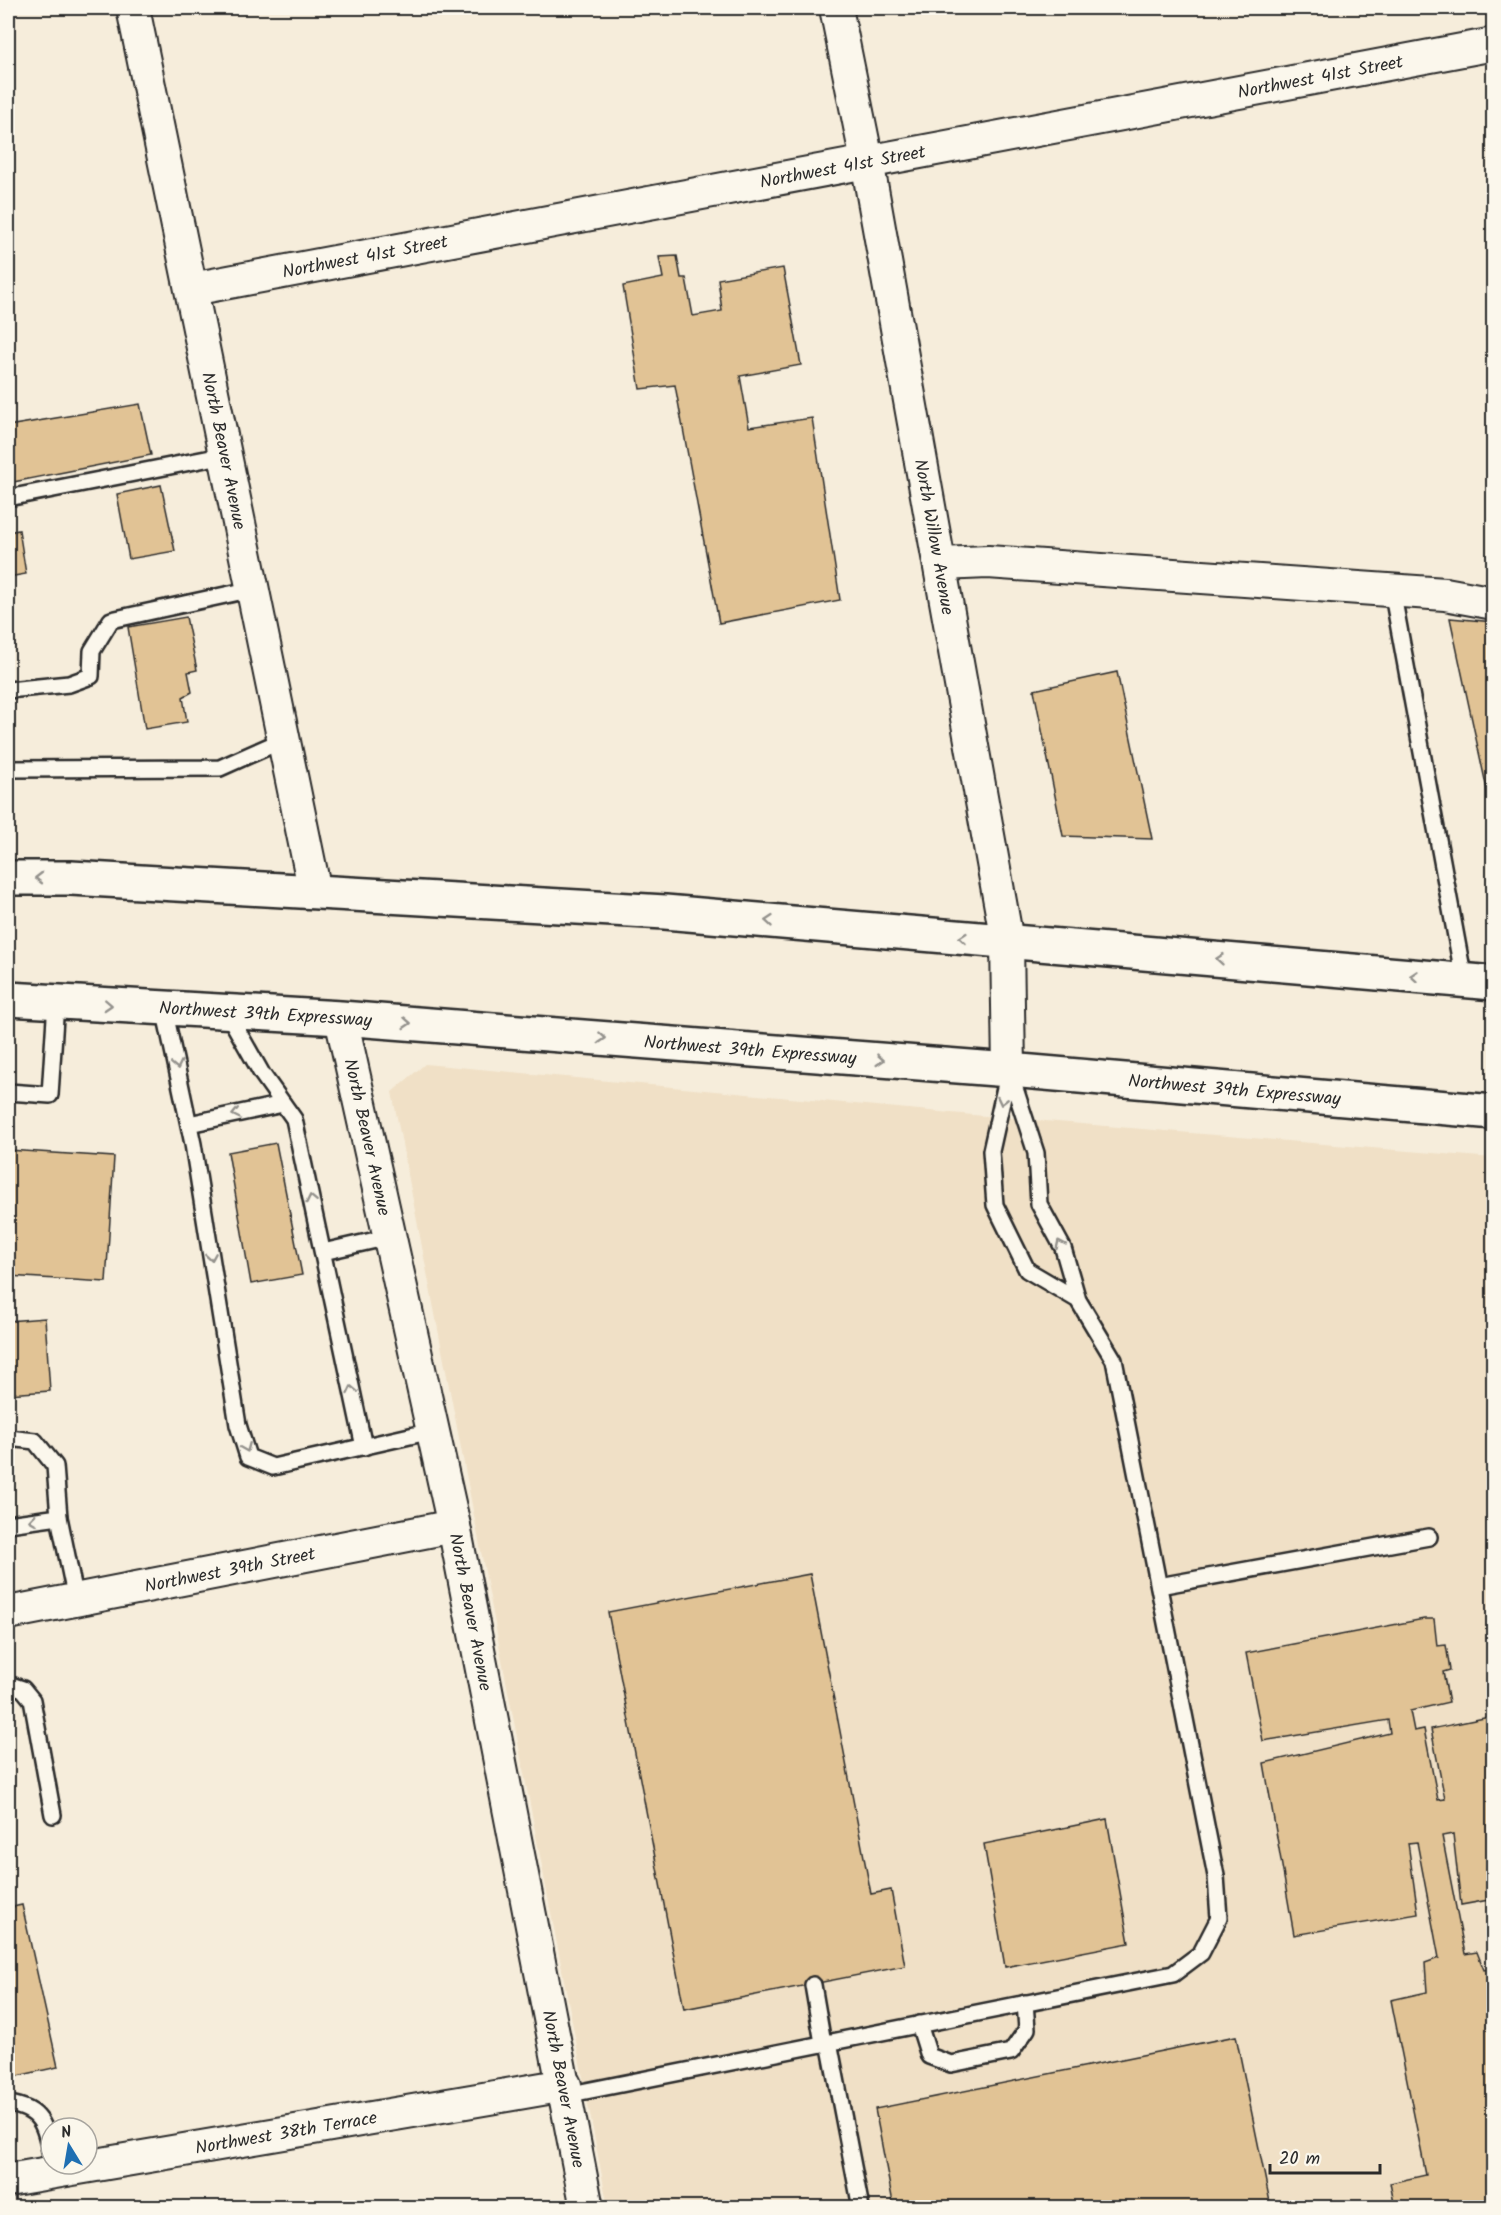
<svg xmlns="http://www.w3.org/2000/svg" width="1501" height="2215" font-family="Kalam,sans-serif">
<rect width="100%" height="100%" fill="#f6eddb"/>
<filter id="ink" filterUnits="userSpaceOnUse"><feTurbulence type="fractalNoise" baseFrequency=".0167" numOctaves="2"/><feDisplacementMap in="SourceGraphic" scale="12" xChannelSelector="R" yChannelSelector="G"/><feConvolveMatrix kernelMatrix="1 2 1 2 8 2 1 2 1" color-interpolation-filters="sRGB"/></filter>
<g filter="url(#ink)">
<path fill="#f0e0c6" d="M 425,1064 L 973,1115 L 1493,1158 L 1493,2207 L 608,2207 L 392,1092 Z"/>
<g fill="#e1c395" stroke="#2b2b2b" stroke-width="1.5">
<path d="M 677,256 L 681,278 L 686,278 L 693,316 L 722,311 L 718,279 L 783,268 L 801,365 L 740,376 L 749,427 L 812,418 L 840,600 L 719,623 L 675,385 L 640,389 L 623,286 L 663,278 L 659,257 Z"/>
<path d="M 140,404 L 151,455 L 8,483 L 8,426 Z"/>
<path d="M 161,485 L 175,551 L 129,559 L 117,494 Z"/>
<path d="M 19,530 L 26,574 L 8,577 L 8,532 Z"/>
<path d="M 186,617 L 197,670 L 188,672 L 192,692 L 183,697 L 187,722 L 145,729 L 128,627 Z"/>
<path d="M 1450,618 L 1494,622 L 1494,822 Z"/>
<path d="M 1117,672 L 1152,839 L 1063,836 L 1034,690 Z"/>
<path d="M 276,1143 L 302,1275 L 251,1284 L 228,1152 Z"/>
<path d="M 8,1150 L 114,1157 L 106,1282 L 8,1276 Z"/>
<path d="M 45,1318 L 50,1391 L 8,1394 L 8,1321 Z"/>
<path d="M 810,1574 L 871,1894 L 891,1890 L 905,1966 L 684,2009 L 608,1612 Z"/>
<path d="M 1424,1619 L 1434,1619 L 1437,1646 L 1446,1645 L 1450,1670 L 1443,1672 L 1449,1702 L 1410,1711 L 1414,1731 L 1424,1729 L 1438,1800 L 1445,1799 L 1431,1729 L 1494,1716 L 1494,1899 L 1461,1905 L 1453,1834 L 1442,1836 L 1465,1954 L 1477,1952 L 1484,1970 L 1494,1968 L 1494,2208 L 1395,2208 L 1390,2183 L 1426,2175 L 1391,2000 L 1427,1992 L 1425,1963 L 1439,1958 L 1417,1842 L 1408,1843 L 1418,1914 L 1294,1935 L 1264,1763 L 1390,1733 L 1388,1720 L 1263,1741 L 1246,1653 Z"/>
<path d="M 1107,1819 L 1129,1943 L 1005,1967 L 984,1844 Z"/>
<path d="M 22,1905 L 58,2067 L 8,2078 L 8,1908 Z"/>
<path d="M 1236,2036 L 1271,2207 L 894,2208 L 875,2109 Z"/>
</g>
<g fill="none" stroke-linecap="round" stroke-linejoin="round">
<defs>
<g id="service">
<path d="M 8,498 L 226,455"/>
<path d="M 1392,590 L 1464,980"/>
<path d="M 8,690 L 69,684 L 91,676 L 92,651 L 111,620 L 253,589"/>
<path d="M 8,769 L 220,768 L 283,740"/>
<path d="M 164,1008 L 193,1144 L 238,1425 L 248,1457 L 273,1467 L 432,1431"/>
<path d="M 227,1012 L 262,1074 L 294,1119 L 364,1447"/>
<path d="M 8,1092 L 50,1095 L 56,1002"/>
<path d="M 189,1124 L 283,1104"/>
<path d="M 323,1252 L 389,1237"/>
<path d="M 8,1438 L 35,1441 L 55,1466 L 59,1517 L 76,1600"/>
<path d="M 8,1524 L 59,1517"/>
<path d="M 1159,1586 L 1429,1537"/>
<path d="M 8,1684 L 23,1689 L 32,1700 L 53,1815"/>
<path d="M 813,1985 L 823,2043"/>
<path d="M 919,2024 L 929,2056 L 951,2064 L 1011,2052 L 1027,2029 L 1025,2003"/>
<path d="M 829,2042 L 861,2208"/>
<path d="M 566,2095 L 1173,1974 L 1201,1953 L 1219,1918 L 1216,1876 L 1114,1360 L 1078,1300 L 1063,1248 L 1039,1204 L 1036,1153 L 1009,1070 L 991,1151 L 995,1205 L 1027,1270 L 1078,1300"/>
<path d="M 8,2104 C 41,2108 46,2126 51,2156"/>
</g>
<g id="minor">
<path id="s1" d="M 133,8 L 315,892"/>
<path id="s2" d="M 836,8 L 867,161 L 1007,941 L 1009,1070"/>
<path id="s3" d="M 192,289 L 1494,44"/>
<path d="M 941,564 L 988,562 L 1445,594 L 1494,603"/>
<path id="s4" d="M 341,1018 L 454,1526 L 587,2208"/>
<path id="s5" d="M 8,1613 L 454,1526"/>
<path id="s6" d="M 8,2180 L 565,2085"/>
</g>
<g id="trunk">
<path d="M 8,878 L 71,878 L 665,912 L 1494,983"/>
<path id="s7" d="M 8,999 L 341,1018 L 1009,1070 L 1494,1112"/>
</g>
</defs>
<use href="#service" stroke="#2b2b2b" stroke-width="20"/>
<use href="#minor" stroke="#2b2b2b" stroke-width="36"/>
<use href="#trunk" stroke="#2b2b2b" stroke-width="38"/>
<use href="#service" stroke="#fbf7ec" stroke-width="15"/>
<use href="#minor" stroke="#fbf7ec" stroke-width="32"/>
<use href="#trunk" stroke="#fbf7ec" stroke-width="33"/>
</g>
<defs><path id="oneway-chevron" d="M-2-3.5L2.5 0L-2 3.5" fill="none" stroke-width="1.6" stroke-linecap="round" stroke-linejoin="round" transform="scale(1.5)"/></defs>
<g stroke="#93918c">
<use href="#oneway-chevron" transform="translate(39 878) rotate(-180)"/>
<use href="#oneway-chevron" transform="translate(769 921) rotate(-175)"/>
<use href="#oneway-chevron" transform="translate(963 938) rotate(-175)"/>
<use href="#oneway-chevron" transform="translate(1220 959) rotate(-175)"/>
<use href="#oneway-chevron" transform="translate(1414 976) rotate(-175)"/>
<use href="#oneway-chevron" transform="translate(108 1005) rotate(3)"/>
<use href="#oneway-chevron" transform="translate(407 1023) rotate(4)"/>
<use href="#oneway-chevron" transform="translate(602 1038) rotate(4)"/>
<use href="#oneway-chevron" transform="translate(880 1060) rotate(4)"/>
<use href="#oneway-chevron" transform="translate(177 1065) rotate(78)"/>
<use href="#oneway-chevron" transform="translate(1002 1101) rotate(103)"/>
<use href="#oneway-chevron" transform="translate(236 1114) rotate(168)"/>
<use href="#oneway-chevron" transform="translate(311 1199) rotate(-102)"/>
<use href="#oneway-chevron" transform="translate(1060 1244) rotate(-115)"/>
<use href="#oneway-chevron" transform="translate(211 1257) rotate(81)"/>
<use href="#oneway-chevron" transform="translate(352 1390) rotate(-102)"/>
<use href="#oneway-chevron" transform="translate(246 1448) rotate(67)"/>
<use href="#oneway-chevron" transform="translate(33 1520) rotate(172)"/>
</g>
</g>
<g text-anchor="middle" stroke-width="4.5" stroke-linejoin="round" paint-order="stroke">
<g font-size="18" fill="#2b2b2b" stroke="#fbf7ec">
<text dy="6" stroke="none"><textPath href="#s3" startOffset="1148">Northwest 41st Street</textPath></text>
<text dy="6" stroke="none"><textPath href="#s3" startOffset="662">Northwest 41st Street</textPath></text>
<text dy="6" stroke="none"><textPath href="#s3" startOffset="176">Northwest 41st Street</textPath></text>
<text dy="6" stroke="none"><textPath href="#s1" startOffset="452">North Beaver Avenue</textPath></text>
<text dy="6" stroke="none"><textPath href="#s2" startOffset="538">North Willow Avenue</textPath></text>
<text dy="6" stroke="none"><textPath href="#s7" startOffset="258">Northwest 39th Expressway</textPath></text>
<text dy="6" stroke="none"><textPath href="#s7" startOffset="744">Northwest 39th Expressway</textPath></text>
<text dy="6" stroke="none"><textPath href="#s7" startOffset="1230">Northwest 39th Expressway</textPath></text>
<text dy="6" stroke="none"><textPath href="#s4" startOffset="122">North Beaver Avenue</textPath></text>
<text dy="6" stroke="none"><textPath href="#s5" startOffset="226">Northwest 39th Street</textPath></text>
<text dy="6" stroke="none"><textPath href="#s4" startOffset="608">North Beaver Avenue</textPath></text>
<text dy="6" stroke="none"><textPath href="#s4" startOffset="1094">North Beaver Avenue</textPath></text>
<text dy="6" stroke="none"><textPath href="#s6" startOffset="282">Northwest 38th Terrace</textPath></text>
</g>
</g>
<rect width="1501" height="2215" fill="none" stroke="#fbf7ec" stroke-width="30"/>
<rect x="15" y="15" width="1471" height="2185" fill="none" stroke="#2b2b2b" stroke-width="2" filter="url(#ink)"/>
<g transform="translate(69 2146) rotate(349)"><circle r="28" fill="#fbf7ec" stroke="#a8a59f" stroke-width="1.5"/>
<path d="M0-4.5L10 22L0 15L-10 22Z" fill="#1f6fb2"/>
<text y="-9" font-size="16" font-weight="bold" text-anchor="middle" fill="#2b2b2b">N</text>
</g>
<path d="M1270 2164v9h110v-9" fill="none" stroke="#2b2b2b" stroke-width="3"/>
<text x="1279" y="2164" font-size="18" fill="#2b2b2b" stroke="#fbf7ec" stroke-width="4.5" paint-order="stroke">20 m</text>
</svg>
